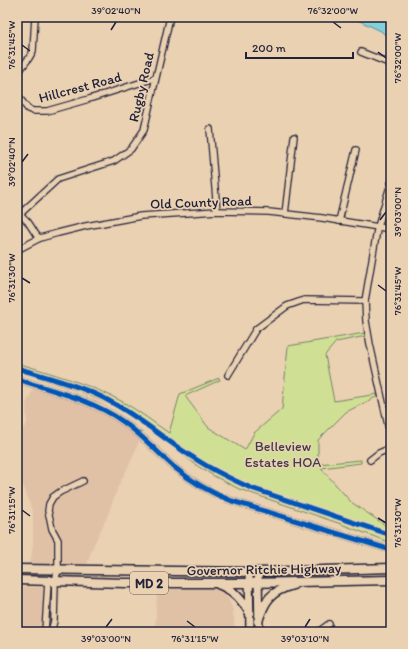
<svg xmlns="http://www.w3.org/2000/svg" width="408" height="649" font-family="Itim,sans-serif">
<rect width="100%" height="100%" fill="#ead1b2"/>
<filter id="ink" filterUnits="userSpaceOnUse"><feTurbulence type="fractalNoise" baseFrequency=".025" numOctaves="2"/><feDisplacementMap in="SourceGraphic" scale="8" xChannelSelector="R" yChannelSelector="G"/><feConvolveMatrix kernelMatrix="1 2 1 2 8 2 1 2 1" color-interpolation-filters="sRGB"/></filter>
<g filter="url(#ink)">
<g fill="#e1c1a6">
<path d="M 35,385 L 95,406 L 141,437 L 130,463 L 118,487 L 107,517 L 93,546 L 86,567 L 30,567 L 33,543 L 33,514 L 25,490 L 17,472 L 17,435 L 27,424 L 26,404 Z"/>
<path d="M 17,586 L 61,588 L 56,632 L 17,632 Z"/>
<path d="M 220,586 L 229,600 L 233,610 L 235,632 L 155,632 L 157,590 Z"/>
</g>
<path fill="#cfe094" stroke="#788168" d="M 365,333 L 366,336 L 336,342 L 325,355 L 334,401 L 378,394 L 378,396 L 346,412 L 318,440 L 318,464 L 361,460 L 361,463 L 321,468 L 351,502 L 391,529 L 391,543 L 341,524 L 239,489 L 214,476 L 199,467 L 147,428 L 115,407 L 78,391 L 17,371 L 17,363 C 53,374 90,384 123,402 C 139,411 154,423 169,433 L 180,394 L 219,378 L 220,380 L 185,396 L 208,427 L 245,450 L 254,433 L 282,409 L 288,346 Z"/>
<path fill="#81d1db" stroke="#5b8b9b" d="M 351,17 L 391,17 L 391,41 L 381,31 Z"/>
<g fill="none" stroke-linecap="round" stroke-linejoin="round">
<defs>
<g id="minor">
<path d="M 361,52 L 391,64"/>
<path d="M 17,74 L 29,58 L 33,51 L 35,17"/>
<path d="M 17,95 L 28,109 L 33,111 L 47,111 L 89,99 L 155,78"/>
<path d="M 210,129 L 217,211"/>
<path d="M 391,183 L 377,230 L 365,301 L 366,321 L 370,344 L 391,439"/>
<path d="M 17,211 L 28,222 L 37,236 L 40,238"/>
<path d="M 20,214 L 58,179 L 114,161 L 131,149 L 144,130 L 170,17"/>
<path d="M 285,214 L 294,137"/>
<path d="M 339,221 L 356,150"/>
<path d="M 17,250 L 40,238 L 58,233 L 86,226 L 141,216 L 217,211 L 269,212 L 322,218 L 391,229"/>
<path d="M 228,375 L 256,329 L 287,306 L 304,300 L 365,301"/>
<path d="M 17,379 C 52,391 91,399 122,421 C 141,434 157,452 174,467 C 192,482 211,493 232,501 L 391,550"/>
<path d="M 370,460 L 379,453 L 391,448"/>
<path d="M 45,632 L 48,581 L 50,579"/>
<path d="M 51,632 L 54,621 L 55,581 L 58,570 L 58,540 L 52,529 L 50,519 L 48,511 L 49,504 L 53,497 L 60,492 L 83,481"/>
<path d="M 318,632 L 329,624"/>
</g>
<g id="major">
<path d="M 249,571 L 250,632"/>
<path d="M 258,572 L 259,632"/>
</g>
<g id="highway">
<path d="M 17,569 L 258,572 L 391,568"/>
<path d="M 17,580 L 125,583 L 249,583 L 391,580"/>
<path d="M 218,584 C 234,590 241,599 250,613"/>
<path d="M 258,621 C 265,600 271,591 293,585"/>
</g>
</defs>
<use href="#minor" stroke="#22223b" stroke-width="8"/>
<use href="#major" stroke="#22223b" stroke-width="10"/>
<use href="#highway" stroke="#22223b" stroke-width="11"/>
<use href="#minor" stroke="#ead1b2" stroke-width="5.5"/>
<use href="#major" stroke="#ead1b2" stroke-width="7"/>
<use href="#highway" stroke="#ead1b2" stroke-width="8"/>
<defs>
<g id="cycleway">
<path d="M 17,368 C 48,378 83,386 111,402 C 141,418 166,441 194,458 C 212,470 231,479 251,488 L 391,535"/>
<path d="M 17,379 C 52,391 91,399 122,421 C 141,434 157,452 174,467 C 192,482 211,493 232,501 L 391,550"/>
</g>
</defs>
<use href="#cycleway" stroke="#ead1b2" stroke-width="8"/>
<use href="#cycleway" stroke="#0057b8" stroke-width="5"/>
</g>
</g>
<path fill="none" stroke="#22223b" stroke-width="1.5" d="M 333,22 L 341,28M 111,30 L 116,22M 22,45 L 30,51M 378,52 L 386,58M 22,162 L 28,154M 380,220 L 386,212M 22,278 L 30,283M 378,285 L 386,291M 22,510 L 30,516M 378,518 L 386,523M 187,621 L 195,627M 106,627 L 112,619M 305,627 L 310,619"/>
<g text-anchor="middle" stroke-width="3.5" stroke-linejoin="round" paint-order="stroke">
<rect fill="#ead1b2" stroke="#5e565f" stroke-width="1" x="130" y="572" width="38" height="22" rx="3"/>
<g font-size="13" font-weight="bold" fill="#22223b">
<text x="149" y="588">MD 2</text>
</g>
<g font-size="14" fill="#22223b" stroke="#ead1b2">
<text transform="translate(80 87) rotate(-15)" y="5">Hillcrest Road</text>
<text transform="translate(141 87) rotate(-77)" y="5">Rugby Road</text>
<text transform="translate(201 202) rotate(-2)" y="5">Old County Road</text>
<text transform="translate(264 569) rotate(-1)" y="5">Governor Ritchie Highway</text>
</g>
<g font-size="14" fill="#3c3e48" stroke="#ead1b2">
<text x="283" y="451">Belleview<tspan x="283" dy="16">Estates HOA</tspan></text>
</g>
</g>
<rect width="408" height="649" fill="none" stroke="#ead1b2" stroke-width="44"/>
<path d="M246 52v6h107v-6" fill="none" stroke="#22223b" stroke-width="2"/>
<text x="252" y="52" font-size="12" fill="#22223b" stroke="#ead1b2" stroke-width="3" paint-order="stroke">200 m</text>
<rect x="22" y="22" width="364" height="605" fill="none" stroke="#22223b" stroke-width="1.5"/>
<g font-size="10" text-anchor="middle" fill="#22223b">
<text x="116" y="14">39°02'40"N</text>
<text x="333" y="14">76°32'00"W</text>
<text transform="translate(11 45) rotate(-90)" y="4">76°31'45"W</text>
<text transform="translate(397 58) rotate(-90)" y="4">76°32'00"W</text>
<text transform="translate(11 162) rotate(-90)" y="4">39°02'40"N</text>
<text transform="translate(397 212) rotate(-90)" y="4">39°03'00"N</text>
<text transform="translate(11 278) rotate(-90)" y="4">76°31'30"W</text>
<text transform="translate(397 291) rotate(-90)" y="4">76°31'45"W</text>
<text transform="translate(11 510) rotate(-90)" y="4">76°31'15"W</text>
<text transform="translate(397 523) rotate(-90)" y="4">76°31'30"W</text>
<text x="106" y="642">39°03'00"N</text>
<text x="195" y="642">76°31'15"W</text>
<text x="305" y="642">39°03'10"N</text>
</g>
</svg>
